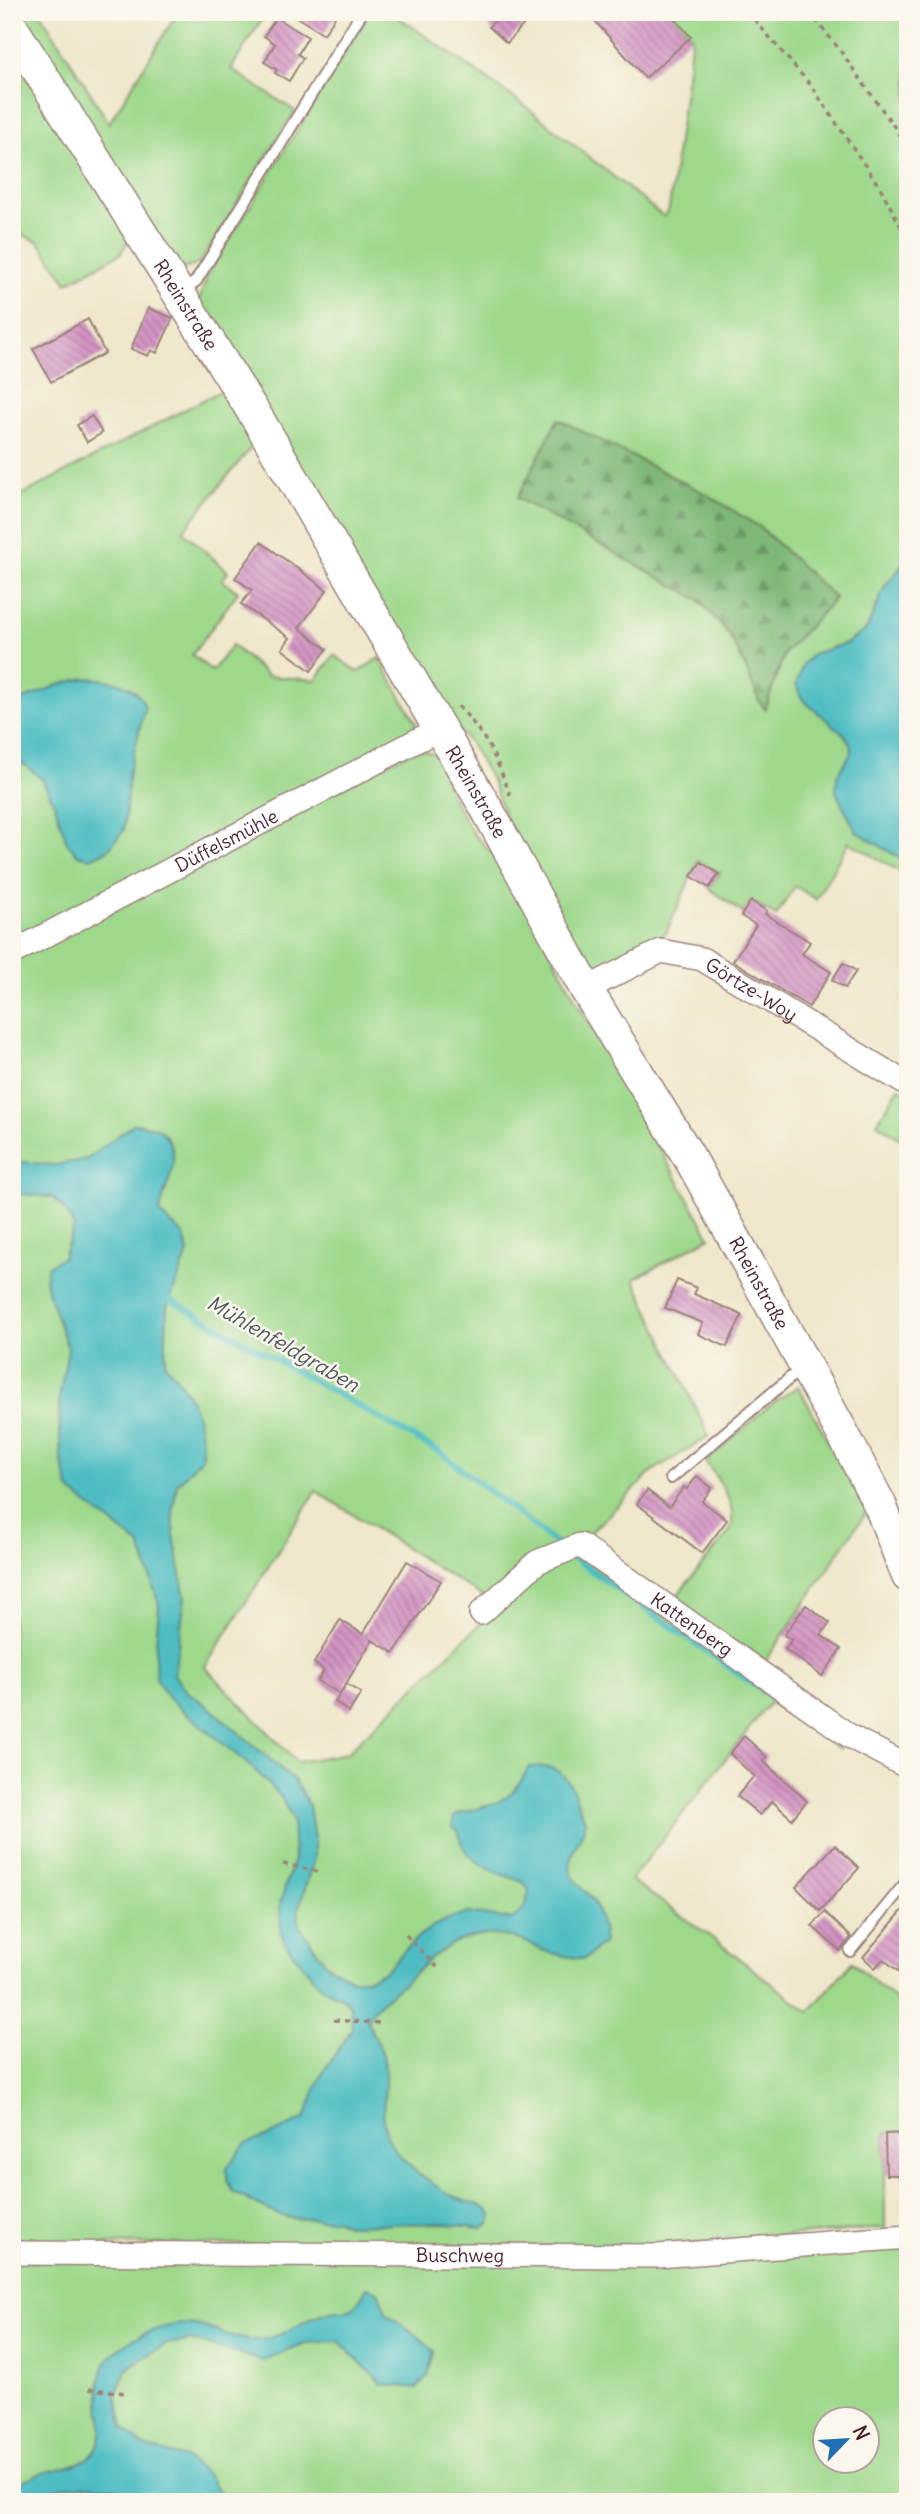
<svg xmlns="http://www.w3.org/2000/svg" width="920" height="2514" font-family="Delius,sans-serif">
<defs>
<pattern id="forest-firs" width="22" height="20" patternUnits="userSpaceOnUse" patternTransform="scale(1.75)"><rect width="22" height="20" fill="#7eb877"/><path d="M5 1l3.5 6h-7zM16 11l3.5 6h-7z" fill="#699562"/></pattern>
<pattern id="building-back-hatch" width="6" height="6" patternUnits="userSpaceOnUse" patternTransform="scale(1.75)"><rect width="6" height="6" fill="#d394c3"/><path d="M-1 5l2 2M0 0l6 6M5-1l2 2" fill="none" stroke="#ad789f"/></pattern>
</defs>
<rect width="100%" height="100%" fill="#fbf7ec"/>
<filter id="ink" filterUnits="userSpaceOnUse"><feTurbulence type="fractalNoise" baseFrequency=".0143" numOctaves="2"/><feDisplacementMap in="SourceGraphic" scale="14" xChannelSelector="R" yChannelSelector="G"/><feConvolveMatrix kernelMatrix="1 2 1 2 8 2 1 2 1" color-interpolation-filters="sRGB"/></filter>
<filter id="wash" filterUnits="userSpaceOnUse"><feTurbulence type="fractalNoise" baseFrequency=".00686" numOctaves="4" result="noise"/><feDisplacementMap in="SourceGraphic" scale="28" xChannelSelector="R" yChannelSelector="G"/><feGaussianBlur stdDeviation="1.57" result="paint"/><feColorMatrix in="noise" values="0 0 0 0 0 0 0 0 0 0 0 0 0 0 0 0 0 1.4 0 .05"/><feComposite in="paint" operator="in"/></filter>
<g filter="url(#wash)">
<rect width="100%" height="100%" fill="#eee7cb"/>
<g fill="#9dd88b" stroke="#747c5b" stroke-width="2" fill-rule="evenodd">
<path d="M 13,12 L 40,12 L 109,123 L 178,12 L 266,12 L 231,69 L 295,111 L 199,264 L 177,271 Z"/>
<path d="M 370,12 L 391,12 L 524,105 L 664,217 L 669,209 L 692,37 L 670,12 L 908,12 L 908,559 L 885,586 L 867,629 L 847,643 L 813,654 L 803,700 C 815,709 855,737 852,752 C 850,760 842,769 837,776 L 856,831 L 908,863 L 908,876 L 849,842 L 816,899 L 795,886 L 776,916 L 751,901 L 743,913 L 709,888 L 720,873 L 698,861 L 666,933 L 613,964 L 601,994 L 517,849 L 492,781 L 469,742 L 425,690 L 198,304 L 207,276 ZM 703,492 L 761,528 L 835,598 L 785,652 L 765,709 L 729,634 L 699,600 L 625,557 Z"/>
<path d="M 12,54 L 130,239 L 120,254 L 67,283 L 39,242 L 12,230 Z"/>
<path d="M 222,390 L 254,444 L 183,531 L 228,572 L 222,580 L 238,592 L 192,655 L 212,671 L 232,645 L 268,676 L 316,680 L 334,655 L 358,672 L 379,658 L 416,722 L 411,737 L 12,946 L 12,500 Z"/>
<path d="M 417,748 L 438,755 L 451,795 L 473,833 L 513,877 L 579,1006 L 710,1237 L 634,1279 L 709,1436 L 654,1470 L 583,1540 L 488,1600 L 316,1491 L 205,1667 L 297,1762 L 347,1753 L 523,1582 L 575,1553 L 844,1741 L 840,1749 L 770,1702 L 631,1880 L 707,1934 L 809,2012 L 852,1962 L 908,2011 L 908,2132 L 885,2133 L 885,2228 L 657,2246 L 12,2244 L 12,960 Z"/>
<path d="M 899,1088 L 908,1093 L 908,1144 L 877,1123 Z"/>
<path d="M 798,1386 L 867,1511 L 762,1666 L 670,1604 L 730,1531 C 739,1506 720,1483 706,1462 L 765,1409 Z"/>
<path d="M 908,2245 L 908,2502 L 12,2502 L 12,2262 ZM 825,2420 L 867,2420 L 867,2462 L 825,2462 Z"/>
</g>
<path fill="url(#forest-firs)" stroke="#646c51" stroke-width="2" d="M 558,419 L 703,492 L 761,528 L 835,598 L 785,652 L 765,709 L 759,701 L 744,663 L 729,634 L 699,600 L 517,498 Z"/>
<g fill="#4ebdc3" stroke="#4c6e77" stroke-width="2">
<path d="M 908,559 L 908,863 L 856,831 L 836,792 L 837,776 L 851,753 L 851,745 L 845,735 L 803,700 L 796,685 L 803,664 L 813,654 L 847,643 L 867,629 L 885,586 Z"/>
<path d="M 85,678 C 108,679 137,682 145,707 L 129,771 L 124,830 L 107,851 L 90,858 L 78,855 L 67,843 L 55,805 L 42,779 L 12,755 L 12,704 L 61,684 Z"/>
<path d="M 133,1124 C 150,1125 162,1126 170,1143 C 181,1167 161,1190 160,1214 L 184,1235 L 188,1253 L 167,1308 L 165,1364 C 191,1393 203,1417 202,1457 L 177,1484 L 173,1508 L 174,1535 L 185,1598 L 174,1674 L 185,1690 L 209,1707 L 295,1781 L 309,1806 L 314,1839 L 314,1858 L 298,1911 L 300,1927 L 328,1966 L 353,1979 L 366,1979 L 384,1972 L 419,1936 L 433,1926 L 456,1916 L 467,1913 L 511,1919 L 519,1914 L 526,1905 L 529,1889 L 521,1880 C 497,1875 459,1859 459,1831 L 452,1827 L 454,1817 C 463,1811 470,1811 480,1808 C 508,1801 516,1791 529,1767 C 571,1762 571,1790 585,1821 C 585,1839 564,1854 572,1874 C 575,1883 584,1889 589,1896 C 599,1907 603,1929 604,1943 L 584,1959 C 569,1957 556,1955 542,1950 C 534,1946 526,1941 517,1939 C 450,1921 429,1966 383,2000 L 373,2010 L 367,2021 C 372,2033 382,2047 384,2060 C 390,2095 372,2123 398,2154 C 414,2172 437,2189 459,2199 C 472,2204 483,2203 492,2215 L 490,2223 L 482,2228 L 441,2223 L 347,2225 L 337,2220 L 288,2218 L 269,2211 L 233,2192 L 227,2180 L 227,2168 L 245,2144 L 269,2136 L 305,2118 L 322,2074 L 352,2029 L 351,2007 L 344,1999 L 321,1987 L 287,1946 L 281,1933 L 280,1903 L 294,1859 L 292,1819 L 281,1797 L 256,1771 L 168,1698 L 156,1678 L 155,1657 L 159,1605 L 140,1545 L 70,1491 L 61,1459 L 60,1432 L 59,1398 L 68,1349 L 47,1290 L 45,1279 L 48,1266 L 63,1257 L 74,1227 L 65,1210 L 52,1197 L 12,1193 L 12,1161 L 55,1165 L 87,1159 Z"/>
<path d="M 367,2287 L 378,2291 L 387,2314 L 416,2334 L 434,2351 L 428,2375 L 417,2388 L 382,2384 L 339,2341 L 308,2343 L 264,2361 L 192,2340 L 167,2344 L 127,2368 L 116,2394 L 123,2427 L 144,2446 L 188,2459 L 210,2478 L 224,2502 L 142,2502 L 116,2488 L 92,2485 L 64,2486 L 38,2496 L 35,2502 L 12,2502 C 12,2467 69,2474 89,2457 C 120,2433 79,2382 117,2350 C 136,2334 171,2321 196,2325 C 215,2329 233,2339 252,2340 C 276,2341 296,2325 316,2316 C 343,2304 349,2323 367,2287 Z"/>
</g>
<g fill="none" stroke-linecap="round" stroke-linejoin="round">
<g stroke="#4ebdc3" stroke-width="6">
<path d="M 167,1295 L 171,1300 L 441,1453 L 557,1544"/>
<path d="M 572,1557 L 782,1704"/>
<path d="M 807,1721 L 841,1743"/>
</g>
</g>
<g id="blocks">
<g fill="url(#building-back-hatch)">
<path d="M 288,12 L 338,12 L 324,34 Z"/>
<path d="M 502,12 L 535,12 L 507,43 L 489,27 Z"/>
<path d="M 587,12 L 669,12 L 691,37 L 645,78 Z"/>
<path d="M 276,18 L 308,37 L 298,54 L 303,58 L 289,81 L 275,73 L 277,70 L 264,62 L 275,44 L 264,36 Z"/>
<path d="M 148,308 L 173,318 L 157,353 L 151,350 L 148,356 L 131,349 Z"/>
<path d="M 88,319 L 105,353 L 51,382 L 33,349 Z"/>
<path d="M 92,416 L 102,433 L 87,442 L 77,425 Z"/>
<path d="M 261,542 L 327,590 L 299,628 L 327,649 L 311,671 L 282,649 L 290,638 L 241,604 L 252,590 L 235,578 Z"/>
<path d="M 701,862 L 719,874 L 709,888 L 691,876 Z"/>
<path d="M 751,901 L 767,911 L 765,914 L 810,942 L 802,954 L 831,972 L 809,1007 L 733,961 L 756,925 L 741,916 Z"/>
<path d="M 843,963 L 856,971 L 845,988 L 832,980 Z"/>
<path d="M 677,1280 L 697,1288 L 694,1294 L 742,1315 L 727,1347 L 698,1334 L 703,1323 L 665,1308 Z"/>
<path d="M 697,1476 L 712,1488 L 702,1501 L 727,1520 L 702,1553 L 637,1504 L 647,1490 L 669,1507 L 684,1487 L 687,1489 Z"/>
<path d="M 407,1561 L 441,1581 L 394,1653 L 372,1640 L 340,1694 L 318,1681 L 324,1670 L 314,1663 L 340,1620 L 363,1634 Z"/>
<path d="M 806,1605 L 830,1623 L 821,1635 L 841,1649 L 822,1676 L 785,1649 L 792,1640 L 784,1635 Z"/>
<path d="M 346,1684 L 361,1693 L 349,1712 L 335,1702 Z"/>
<path d="M 744,1736 L 767,1757 L 763,1761 L 807,1801 L 792,1819 L 772,1801 L 760,1815 L 737,1796 L 754,1776 L 730,1754 Z"/>
<path d="M 835,1845 L 859,1868 L 820,1911 L 796,1887 Z"/>
<path d="M 908,1904 L 908,1959 L 898,1971 L 883,1959 L 875,1968 L 863,1957 Z"/>
<path d="M 825,1912 L 851,1937 L 840,1951 L 812,1926 Z"/>
<path d="M 905,2133 L 906,2175 L 886,2175 L 885,2134 Z"/>
</g>
</g>
</g>
<g filter="url(#ink)">
<use href="#blocks" fill-opacity="0" stroke="#9c837b" stroke-width="2"/>
<g fill="none" stroke-linecap="round" stroke-linejoin="round">
<defs>
<g id="service">
<path d="M 183,292 L 196,281 L 362,12"/>
<path d="M 671,1478 L 803,1367"/>
<path d="M 850,1951 L 908,1880"/>
</g>
<g id="minor">
<path id="s1" d="M 12,953 L 439,729"/>
<path id="s2" d="M 586,989 L 661,951 L 702,959 L 908,1085"/>
<path id="s3" d="M 481,1613 L 537,1562 L 580,1545 L 851,1737 L 908,1767"/>
<path id="s4" d="M 12,2253 L 658,2256 L 908,2237"/>
</g>
<g id="secondary">
<path id="s5" d="M 12,28 L 259,421 L 488,811 L 586,989 L 692,1162 L 843,1434 L 880,1505 L 908,1576"/>
</g>
</defs>
<use href="#service" stroke="#9c837b" stroke-width="14"/>
<use href="#minor" stroke="#9c837b" stroke-width="26"/>
<use href="#secondary" stroke="#9c837b" stroke-width="35"/>
<g stroke="#9c837b" stroke-width="3.5" stroke-dasharray="5 5" stroke-linecap="butt">
<path d="M 748,12 L 812,87 L 881,189 L 908,240"/>
<path d="M 809,12 L 836,45 L 908,146"/>
<path d="M 458,706 C 486,735 496,757 510,795"/>
<path d="M 283,1864 L 321,1872"/>
<path d="M 406,1935 L 439,1969"/>
<path d="M 334,2020 L 380,2023"/>
<path d="M 89,2389 L 127,2393"/>
</g>
<use href="#service" stroke="#fff" stroke-width="10"/>
<use href="#minor" stroke="#fff" stroke-width="23"/>
<use href="#secondary" stroke="#fff" stroke-width="32"/>
</g>
</g>
<g text-anchor="middle" stroke-width="5" stroke-linejoin="round" paint-order="stroke">
<g font-size="19" fill="#4a1f2b" stroke="#fbf7ec">
<text dy="7" stroke="none"><textPath href="#s5" startOffset="327">Rheinstraße</textPath></text>
<text dy="7" stroke="none"><textPath href="#s5" startOffset="894">Rheinstraße</textPath></text>
<text dy="7" stroke="none"><textPath href="#s1" startOffset="242">Düffelsmühle</textPath></text>
<text dy="7" stroke="none"><textPath href="#s2" startOffset="184">Görtze-Woy</textPath></text>
<text dy="7" stroke="none"><textPath href="#s5" startOffset="1461">Rheinstraße</textPath></text>
<text dy="7" stroke="none"><textPath href="#s3" startOffset="259">Kattenberg</textPath></text>
<text dy="7" stroke="none"><textPath href="#s4" startOffset="448">Buschweg</textPath></text>
</g>
<g font-size="21" font-style="italic" fill="#4b5660" stroke="#fbf7ec">
<text transform="translate(283 1344) rotate(30)" y="7">Mühlenfeldgraben</text>
</g>
</g>
<rect width="920" height="2514" fill="none" stroke="#fbf7ec" stroke-width="42"/>
<g transform="translate(846 2440) rotate(65)"><circle r="33" fill="#fbf7ec" stroke="#b4a19f" stroke-width="2"/>
<path d="M0-5L12 26L0 18L-12 26Z" fill="#1f6fb2"/>
<text y="-10" font-size="19" font-weight="bold" text-anchor="middle" fill="#4a1f2b">N</text>
</g>
</svg>
